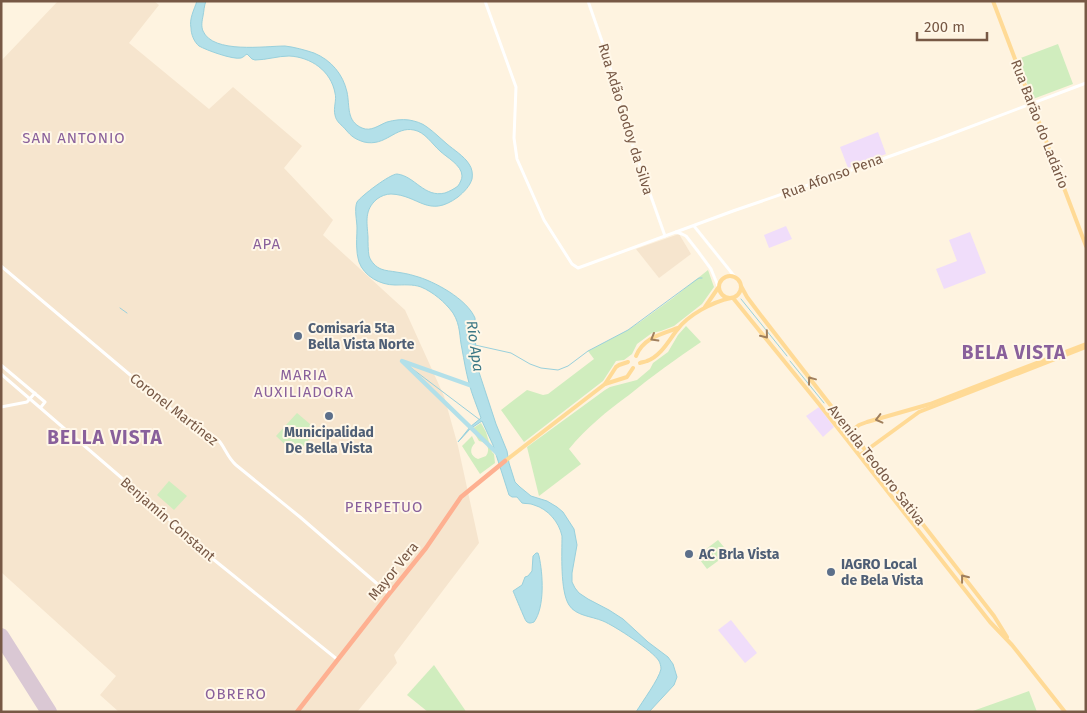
<svg xmlns="http://www.w3.org/2000/svg" width="1087" height="713" font-family="'Fira Sans',sans-serif">
<rect width="100%" height="100%" fill="#fef3e0"/>
<g fill="#f6e5ce">
<path d="M 58,1 L 154,1 L 159,5 L 129,43 L 209,109 L 233,87 L 302,146 L 284,168 L 333,220 L 323,235 L 405,310 L 444,396 L 458,446 L 479,543 L 394,655 L 397,663 L 357,712 L 119,712 L 100,695 L 116,676 L 1,572 L 1,61 Z"/>
<path d="M 679,234 L 691,254 L 659,278 L 636,249 Z"/>
</g>
<g fill="#f0ddfa">
<path d="M 878,132 L 886,154 L 848,168 L 840,147 Z"/>
<path d="M 786,226 L 792,239 L 769,248 L 764,235 Z"/>
<path d="M 970,232 L 986,273 L 944,289 L 936,269 L 957,261 L 949,240 Z"/>
<path d="M 819,407 L 834,427 L 823,437 L 806,416 Z"/>
<path d="M 731,620 L 757,653 L 745,663 L 718,630 Z"/>
</g>
<g fill="#d0edbe">
<path d="M 1058,44 L 1073,84 L 1033,99 L 1018,59 Z"/>
<path d="M 708,270 L 714,287 L 702,304 L 674,326 L 661,331 L 652,333 L 637,344 L 632,354 L 624,360 L 616,361 L 603,381 L 524,442 L 501,410 L 527,390 L 543,395 L 548,394 L 594,359 L 588,351 L 628,330 L 640,322 L 673,298 Z"/>
<path d="M 686,326 L 701,342 C 676,359 652,376 629,395 C 607,411 586,428 569,449 L 581,464 L 539,496 L 527,447 L 605,390 L 610,387 L 637,380 L 650,369 L 653,363 L 668,352 L 678,335 Z"/>
<path d="M 297,413 L 317,430 L 296,455 L 276,436 Z"/>
<path d="M 481,423 L 486,432 L 492,452 L 494,454 L 495,463 L 480,474 L 462,446 L 472,436 L 475,443 C 469,449 470,456 478,459 L 486,456 C 491,449 487,442 479,441 L 472,429 Z"/>
<path d="M 169,481 L 187,496 L 174,510 L 157,495 Z"/>
<path d="M 718,540 L 729,553 L 707,569 L 697,556 Z"/>
<path d="M 434,665 L 465,710 L 466,712 L 428,712 L 407,695 Z"/>
<path d="M 1029,691 L 1037,712 L 970,712 Z"/>
</g>
<g fill="#b3e0e9" stroke="#99d0dc">
<path d="M 197,1 L 206,1 C 204,6 204,11 203,16 C 202,21 201,26 203,31 C 213,54 265,46 285,46 C 294,47 305,50 314,53 C 331,60 343,74 347,92 C 350,106 346,121 362,128 C 371,132 379,125 387,122 C 394,120 402,119 409,120 C 415,121 422,123 427,127 C 434,132 440,138 447,144 C 454,150 464,156 469,164 C 472,168 473,174 472,179 C 470,186 464,192 458,197 C 428,219 419,195 391,194 C 386,194 381,196 377,199 C 364,210 367,222 368,237 C 368,243 368,250 369,256 C 371,262 376,267 381,269 C 386,271 391,271 396,272 C 403,273 409,274 415,276 C 434,281 467,299 475,318 L 476,363 L 496,424 L 507,451 L 509,463 L 515,482 L 520,487 L 531,496 L 547,501 L 557,507 L 563,512 L 574,529 L 577,545 L 572,573 L 572,582 L 575,588 L 579,593 L 588,599 L 609,610 L 623,619 L 648,642 L 668,657 L 673,664 L 677,677 L 674,685 L 649,712 L 636,712 C 642,702 659,679 661,669 C 661,666 660,663 659,661 C 653,651 615,626 603,621 C 591,616 576,616 569,605 C 560,591 562,553 562,536 C 559,522 548,509 534,505 C 530,503 526,504 522,503 L 517,497 L 512,497 L 509,495 L 493,445 L 482,421 L 470,429 L 458,442 L 470,427 L 481,418 C 477,406 472,395 469,383 C 466,372 464,360 462,349 C 459,336 461,326 453,313 C 445,302 433,292 421,287 C 413,284 403,285 395,285 C 380,285 364,276 359,262 C 358,258 357,254 357,251 C 356,243 357,236 357,228 C 357,221 354,209 357,202 C 361,196 390,174 397,174 C 415,176 424,198 445,193 C 450,191 454,189 458,186 C 460,183 462,179 462,176 C 462,165 446,157 440,151 C 432,144 425,132 414,130 C 395,126 386,147 364,142 C 355,139 352,137 346,130 C 342,125 336,122 335,115 C 333,108 337,100 335,93 C 331,71 311,57 289,56 C 278,56 266,60 255,60 L 252,59 L 247,54 C 245,55 244,57 241,58 C 233,60 206,50 199,46 C 194,42 191,34 191,28 C 189,19 194,10 197,1 Z"/>
<path d="M 536,553 L 538,553 L 539,556 C 543,574 545,607 534,622 C 531,623 529,624 526,621 C 525,620 514,593 513,591 L 522,585 L 525,577 L 528,576 L 532,571 L 533,556 Z"/>
</g>
<g fill="none" stroke-linecap="round" stroke-linejoin="round">
<g stroke="#99d0dc" stroke-width="1">
<path d="M 741,299 L 787,356"/>
<path d="M 120,308 L 127,313"/>
<path d="M 475,345 L 511,353 L 530,364 L 541,368 L 558,370 L 568,366 L 588,351 L 628,330 L 696,280 L 699,278 L 702,278"/>
<path d="M 402,361 L 480,420"/>
<path d="M 790,361 L 824,403"/>
</g>
<path stroke="#b3e0e9" stroke-width="4.5" d="M 475,387 L 402,361 L 499,455"/>
<path stroke="#dac8d4" stroke-width="16" d="M 1,636 L 49,712"/>
<g stroke="#fff" stroke-width="3">
<path d="M 485,1 L 516,87 L 514,138 L 517,159 L 544,220 L 572,264 L 578,268 L 733,211 L 846,172 L 938,139 L 1086,83"/>
<path d="M 588,1 L 604,47 L 619,97 L 621,112 L 665,236"/>
<path d="M 694,226 L 735,277"/>
<path d="M 676,232 L 682,234 L 686,236 L 697,250 L 711,269 L 718,286"/>
<path d="M 1,266 L 186,422 C 197,427 213,433 220,442 C 226,450 228,458 236,465 L 300,517 L 389,594"/>
<path d="M 1,365 L 45,402 L 41,407"/>
<path d="M 1,374 L 160,511 L 208,555 L 338,660"/>
<path d="M 1,407 L 27,402 L 35,393"/>
</g>
<g stroke="#ffda96" stroke-width="4">
<path d="M 993,1 L 1086,246"/>
<circle cx="730" cy="287" r="11"/>
<path d="M 741,286 L 747,297 L 759,313 L 994,616 L 1007,637"/>
<path d="M 733,298 L 819,404 L 990,622 L 1012,645 L 1065,712"/>
<path d="M 705,307 L 718,288"/>
<path d="M 636,356 C 643,338 661,334 678,328"/>
<path d="M 640,363 C 642,362 645,362 647,361 C 661,356 669,340 677,330 C 688,315 712,302 731,298"/>
<path d="M 605,384 L 616,367 L 619,365 L 628,362"/>
<path d="M 845,436 L 859,425 L 867,422 L 930,404 L 1086,344"/>
<path d="M 860,455 L 919,412 L 1086,347"/>
<path d="M 505,461 L 605,384 L 627,377 L 633,368"/>
</g>
<path stroke="#feb091" stroke-width="4.5" d="M 297,712 L 389,594 L 426,548 L 461,497 L 505,461"/>
</g>
<defs><path id="oneway-chevron" d="M-2-3.5L2.5 0L-2 3.5" fill="none" stroke-width="1.6" stroke-linecap="round" stroke-linejoin="round" transform="scale(1.25)"/></defs>
<g stroke="#a07f5d">
<use href="#oneway-chevron" transform="translate(765 335) rotate(51)"/>
<use href="#oneway-chevron" transform="translate(654 338) rotate(150)"/>
<use href="#oneway-chevron" transform="translate(811 380) rotate(-127)"/>
<use href="#oneway-chevron" transform="translate(879 419) rotate(166)"/>
<use href="#oneway-chevron" transform="translate(964 578) rotate(-128)"/>
</g>
<g fill="#5c6f8a" stroke="#fff7e8" stroke-width="2">
<circle cx="298" cy="336" r="5"/>
<circle cx="329" cy="416" r="5"/>
<circle cx="689" cy="554" r="5"/>
<circle cx="831" cy="572" r="5"/>
</g>
<g text-anchor="middle" stroke-width="4" stroke-linejoin="round" paint-order="stroke">
<g font-size="14" fill="#775845" stroke="#fff7e8">
<text transform="translate(626 119) rotate(73)" y="5">Rua Adão Godoy da Silva</text>
<text transform="translate(1040 124) rotate(69)" y="5">Rua Barão do Ladário</text>
<text transform="translate(832 176) rotate(-20)" y="5">Rua Afonso Pena</text>
<text transform="translate(174 409) rotate(38)" y="5">Coronel Martínez</text>
<text transform="translate(877 465) rotate(52)" y="5">Avenida Teodoro Sativa</text>
<text transform="translate(168 519) rotate(41)" y="5">Benjamín Constant</text>
<text transform="translate(393 571) rotate(-51)" y="5">Mayor Vera</text>
</g>
<g font-size="14" font-weight="bold" fill="#4e5e75" stroke="#fff7e8" text-anchor="start">
<text x="308" y="333">Comisaría 5ta<tspan x="308" dy="16">Bella Vista Norte</tspan></text>
<text x="329" y="437" text-anchor="middle">Municipalidad<tspan x="329" dy="16">De Bella Vista</tspan></text>
<text x="699" y="559">AC Brla Vista</text>
<text x="841" y="569">IAGRO Local<tspan x="841" dy="16">de Bela Vista</tspan></text>
</g>
<g font-size="15" letter-spacing="1" fill="#89609b" stroke="#fff7e8">
<text x="74" y="143">SAN ANTONIO</text>
<text x="267" y="249">APA</text>
<text x="304" y="380">MARIA<tspan x="304" dy="17">AUXILIADORA</tspan></text>
<text x="384" y="512">PERPETUO</text>
<text x="236" y="699">OBRERO</text>
</g>
<g font-size="15" font-style="italic" fill="#3b7785" stroke="#fff7e8">
<text transform="translate(475 346) rotate(82)" y="5">Río Apa</text>
</g>
<g font-size="19" font-weight="bold" letter-spacing="1" fill="#89609b" stroke="#fff7e8">
<text x="1014" y="359">BELA VISTA</text>
<text x="105" y="444">BELLA VISTA</text>
</g>
</g>
<rect width="1087" height="713" fill="none" stroke="#775845" stroke-width="5"/>
<path d="M917 32v8h70v-8" fill="none" stroke="#775845" stroke-width="2.5"/>
<text x="924" y="32" font-size="15" fill="#775845" stroke="#fff7e8" stroke-width="4" paint-order="stroke">200 m</text>
</svg>
